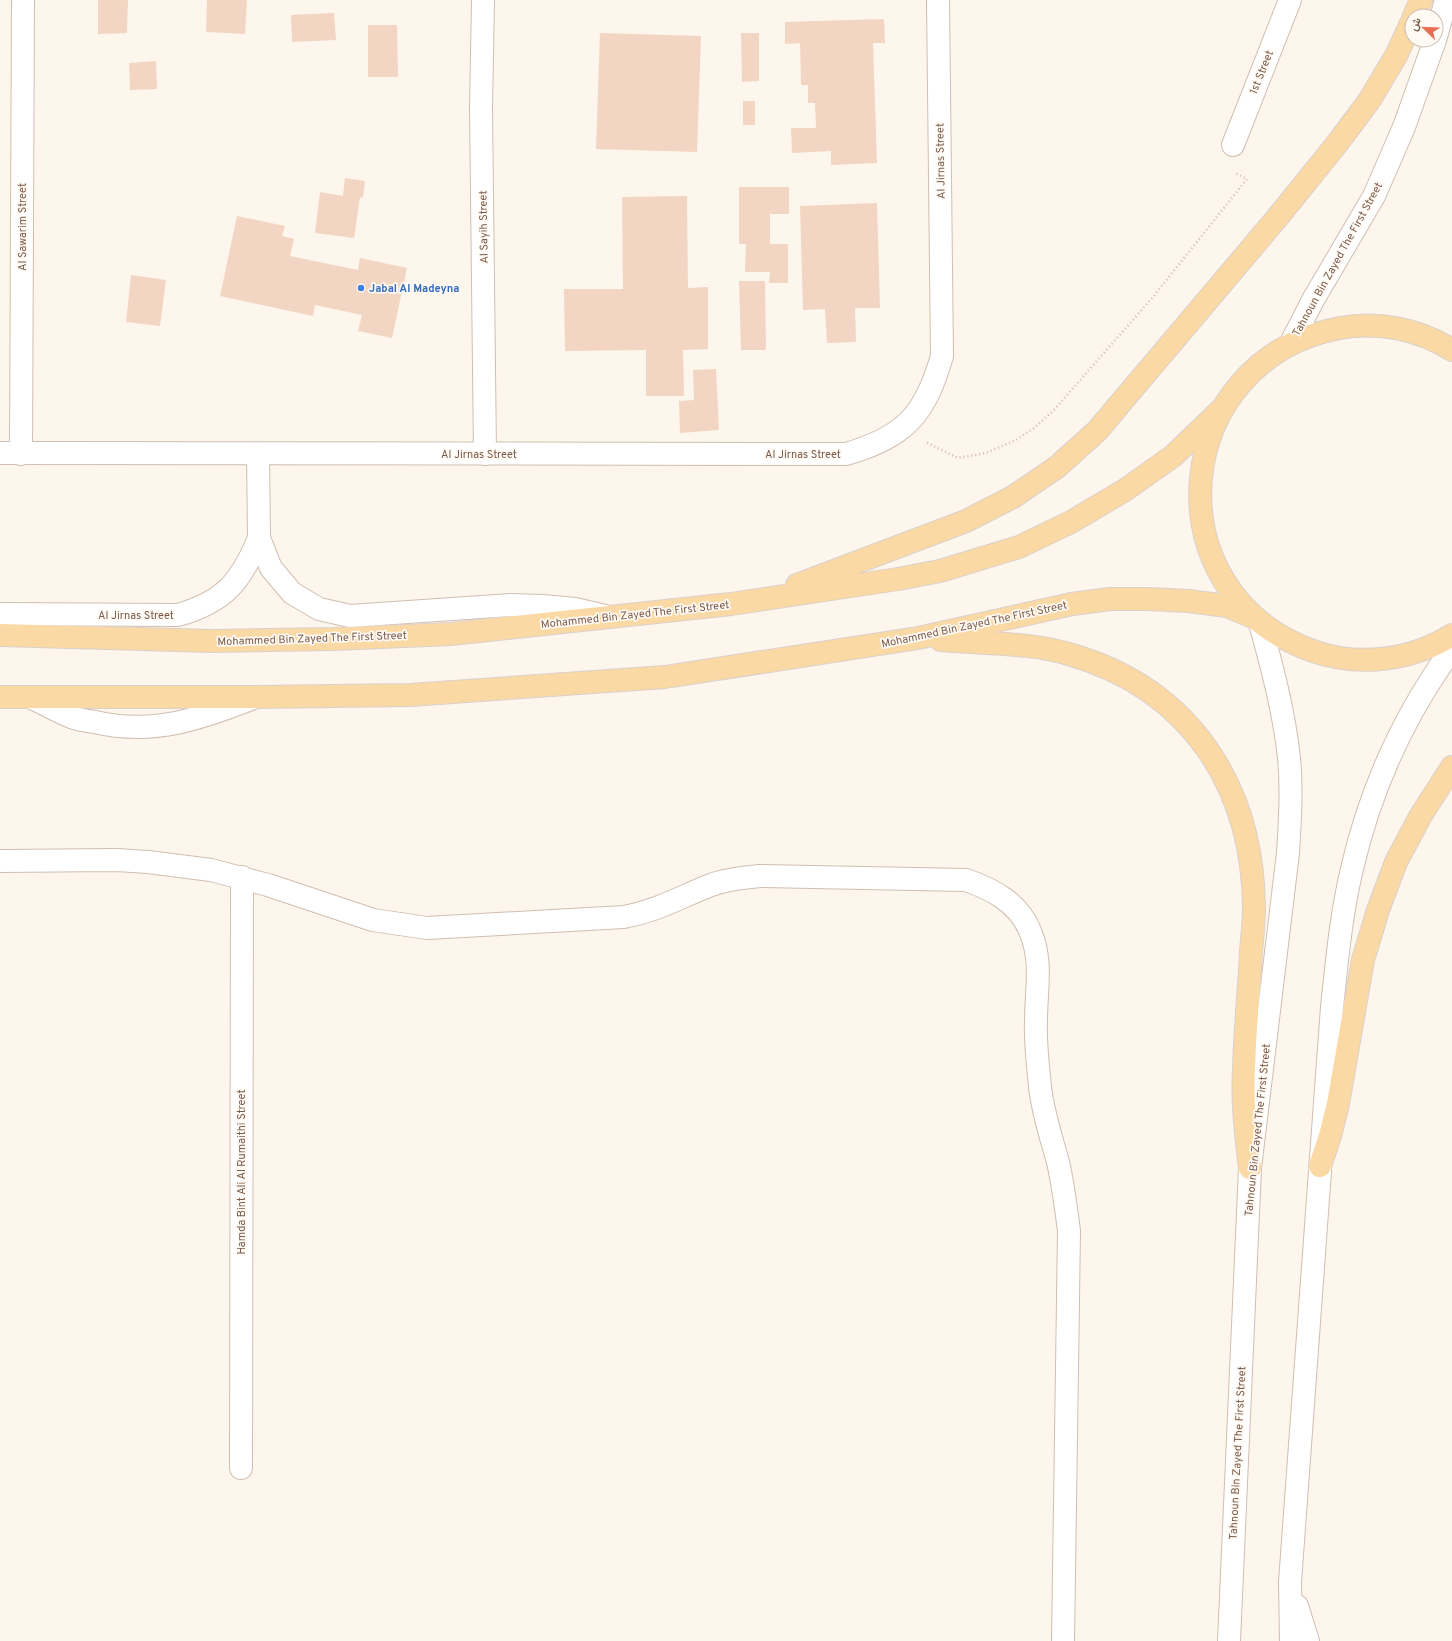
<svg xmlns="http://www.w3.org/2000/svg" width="1452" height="1641" font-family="Overpass,Vazirmatn,sans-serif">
<rect width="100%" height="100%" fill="#fdf6ec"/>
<g fill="#f3d5c3">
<path d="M 98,0 L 128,0 L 127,33 L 98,34 Z"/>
<path d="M 207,0 L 247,0 L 245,34 L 206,32 Z"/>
<path d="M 334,13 L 336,40 L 292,42 L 291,15 Z"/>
<path d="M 884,19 L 885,43 L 873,43 L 877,163 L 831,165 L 831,151 L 792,153 L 791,128 L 816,128 L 815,103 L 808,103 L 808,85 L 801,85 L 800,43 L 785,44 L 785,22 Z"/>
<path d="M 368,25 L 397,25 L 398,77 L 368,77 Z"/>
<path d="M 600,33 L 701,36 L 697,152 L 596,149 Z"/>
<path d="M 741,33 L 759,33 L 759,81 L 742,82 Z"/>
<path d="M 156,61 L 157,89 L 130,90 L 129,63 Z"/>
<rect x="743" y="101" width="12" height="24"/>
<path d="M 345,178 L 365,181 L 363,198 L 360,197 L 354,238 L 315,233 L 320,192 L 343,196 Z"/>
<path d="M 739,187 L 789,187 L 789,214 L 770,214 L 770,244 L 788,244 L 788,283 L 769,283 L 770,272 L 745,272 L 746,244 L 739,244 Z"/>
<path d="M 687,196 L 688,288 L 708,287 L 708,349 L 683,350 L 684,396 L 646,396 L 646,350 L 565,351 L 564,289 L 623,289 L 622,197 Z"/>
<path d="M 877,203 L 880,308 L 855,308 L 856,342 L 827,343 L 825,309 L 803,310 L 800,206 Z"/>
<path d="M 237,216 L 285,226 L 282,236 L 294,239 L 290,256 L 358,270 L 360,258 L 407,268 L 392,338 L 358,331 L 362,315 L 315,305 L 313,316 L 220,296 Z"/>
<path d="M 131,275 L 166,280 L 160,326 L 126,322 Z"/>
<path d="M 739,281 L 765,281 L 766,350 L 741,350 Z"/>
<path d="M 716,369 L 719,430 L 680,433 L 679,401 L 694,400 L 693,370 Z"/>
</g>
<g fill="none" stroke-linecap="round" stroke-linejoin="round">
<defs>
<g id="minor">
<path d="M 483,0 L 481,108 L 485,454"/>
<path d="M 1436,37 L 1446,0"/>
<path d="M 1233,145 L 1290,0"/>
<path d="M 1291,343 L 1313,300 L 1374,196 L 1404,127 L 1435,40"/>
<path d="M 0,453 L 846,454 C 905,437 925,415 942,356 L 938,0"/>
<path d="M 21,454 L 23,0"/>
<path d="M 258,454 L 259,538 L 271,568 L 292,593 L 319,609 L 350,616 L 511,605 L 543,606 L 575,609 L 605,616"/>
<path d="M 0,614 L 178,615 C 224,602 241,582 259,538"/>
<path d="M 30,697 C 43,703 57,711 71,717 C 79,720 87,721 95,722 C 154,736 203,718 256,697"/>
<path d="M 0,861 L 117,860 L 148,862 L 211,870 L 268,885 L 373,920 L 427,928 L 624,917 C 657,911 680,897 711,885 C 726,879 743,878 759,876 L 966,880 C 992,889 1019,903 1030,931 C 1043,961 1036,989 1036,1021 C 1035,1043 1038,1065 1040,1087 C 1043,1113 1051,1137 1058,1162 C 1063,1184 1066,1207 1069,1231 L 1063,1641"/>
<path d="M 241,1468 L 242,877"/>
<path d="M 1297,1606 L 1308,1641"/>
<path d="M 1229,1641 L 1250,1168 L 1288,853 C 1290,821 1292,789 1289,758 C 1284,711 1272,667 1260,623"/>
<path d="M 1291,1641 L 1290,1582 L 1332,1007 C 1337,961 1341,914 1352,869 C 1370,790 1405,714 1452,649"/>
</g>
<g id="major">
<path d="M 1414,16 L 1421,0"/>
<path d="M 1452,350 C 1419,329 1378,321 1340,328 C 1169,360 1149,593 1313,651 C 1358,667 1411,661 1452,635"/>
<path d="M 797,585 L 966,521 L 1013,497 L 1057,467 L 1097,431 L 1277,218 L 1336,145 L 1369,101 L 1397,54 L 1412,21"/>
<path d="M 0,635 L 212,641 L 334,639 L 451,634 L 731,604 L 898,579 L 940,571 L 1019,547 L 1071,522 L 1125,490 L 1173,456 L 1220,411"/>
<path d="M 941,640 C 984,644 1031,642 1072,655 C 1191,690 1253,787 1254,908 C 1254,923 1252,938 1251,952 C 1249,991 1245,1030 1244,1069 C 1242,1102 1246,1135 1250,1168"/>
<path d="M 0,697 L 257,697 L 410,695 L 665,677 L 918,638 L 1072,604 L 1110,599 L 1149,599 L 1188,601 L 1227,606 L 1253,617"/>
<path d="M 1320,1166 L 1330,1136 L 1338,1104 L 1363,960 L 1378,910 L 1396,862 L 1421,815 L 1452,767"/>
</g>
</defs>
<use href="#minor" stroke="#d1beb0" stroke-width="24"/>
<use href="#major" stroke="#dad1cd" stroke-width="24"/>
<path stroke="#d9b8a5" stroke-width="2.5" stroke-dasharray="1 3" stroke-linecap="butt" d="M 927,443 L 958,458 L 986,453 L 1016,440 L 1034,428 L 1053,411 L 1153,297 L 1247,179 L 1235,173"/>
<use href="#minor" stroke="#fff" stroke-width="22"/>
<use href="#major" stroke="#fbd9a5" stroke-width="22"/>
</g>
<circle fill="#3f7fe0" stroke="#fffaf3" stroke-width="1.5" cx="361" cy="288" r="4"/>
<g text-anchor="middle" stroke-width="3.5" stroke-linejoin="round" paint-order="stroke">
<g font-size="11" fill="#7a5c4d" stroke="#fffaf3">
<text transform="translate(1261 72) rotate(-68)" y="4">1st Street</text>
<text transform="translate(940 161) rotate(-91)" y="4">Al Jirnas Street</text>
<text transform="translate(22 227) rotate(-90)" y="4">Al Sawarim Street</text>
<text transform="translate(483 227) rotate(-91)" y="4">Al Sayih Street</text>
<text transform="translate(1337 259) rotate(-61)" y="4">Tahnoun Bin Zayed The First Street</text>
<text x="479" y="458">Al Jirnas Street</text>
<text x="803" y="458">Al Jirnas Street</text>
<text transform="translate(635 614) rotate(-6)" y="4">Mohammed Bin Zayed The First Street</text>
<text x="136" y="619">Al Jirnas Street</text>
<text transform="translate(974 624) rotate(-12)" y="4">Mohammed Bin Zayed The First Street</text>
<text transform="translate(312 638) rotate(-2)" y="4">Mohammed Bin Zayed The First Street</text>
<text transform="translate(1257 1130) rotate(-84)" y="4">Tahnoun Bin Zayed The First Street</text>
<text transform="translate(241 1172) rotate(-90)" y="4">Hamda Bint Ali Al Rumaithi Street</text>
<text transform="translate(1237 1453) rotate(-87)" y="4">Tahnoun Bin Zayed The First Street</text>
</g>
<g font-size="11" font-weight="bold" fill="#366cbe" stroke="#fffaf3" text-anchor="start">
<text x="369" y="292">Jabal Al Madeyna</text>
</g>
</g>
<g transform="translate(1424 28) rotate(293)"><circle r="19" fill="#fffaf3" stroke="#cabbb1"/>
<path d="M0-3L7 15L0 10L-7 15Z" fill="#e76f51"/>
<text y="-6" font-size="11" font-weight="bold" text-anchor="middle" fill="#7a5c4d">ش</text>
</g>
</svg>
